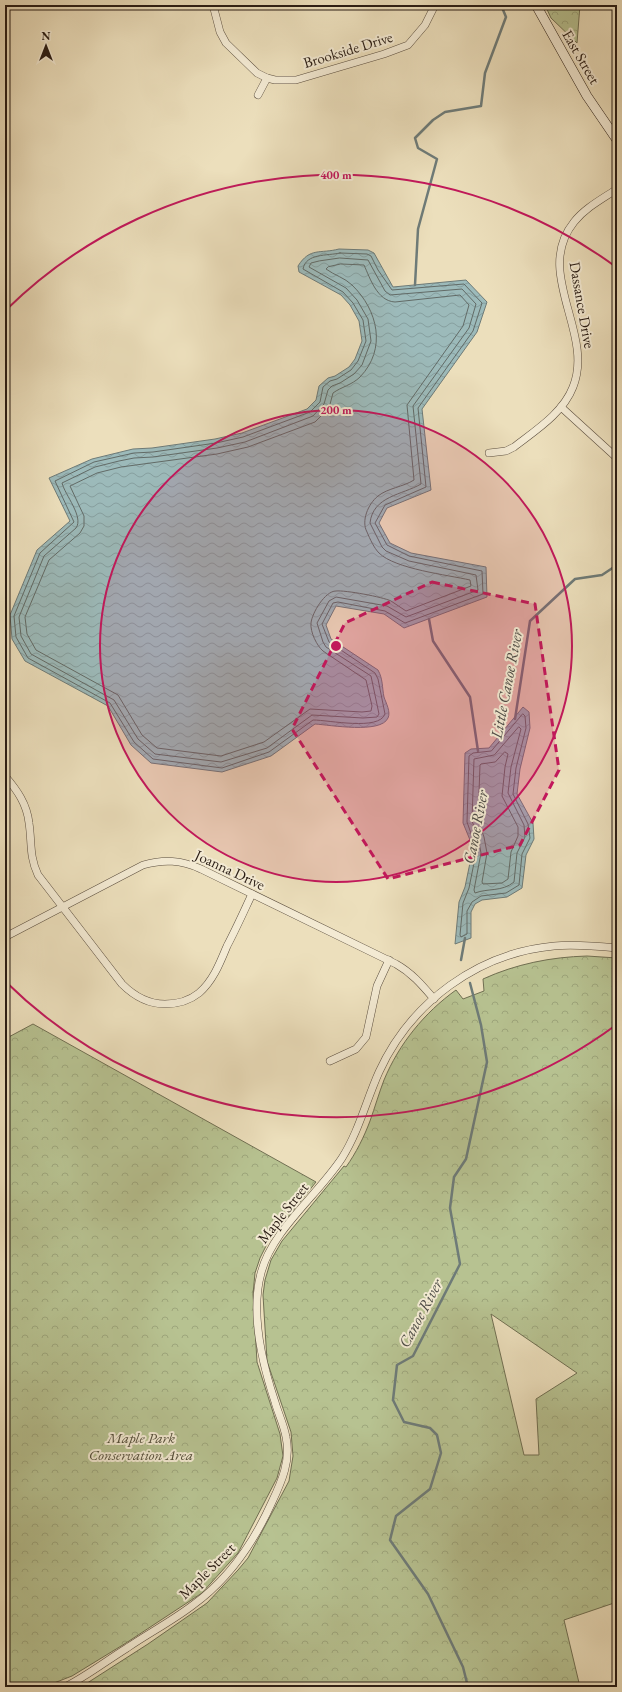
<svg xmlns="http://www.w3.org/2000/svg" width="622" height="1692" font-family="'EB Garamond',serif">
<defs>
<pattern id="forest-crowns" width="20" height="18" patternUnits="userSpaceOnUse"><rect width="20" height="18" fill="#b7c291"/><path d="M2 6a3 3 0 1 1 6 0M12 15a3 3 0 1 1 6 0" fill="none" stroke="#9da67c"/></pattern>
<pattern id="water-waves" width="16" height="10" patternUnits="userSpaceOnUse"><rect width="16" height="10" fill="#9cbaba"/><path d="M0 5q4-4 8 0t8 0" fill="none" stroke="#869f9f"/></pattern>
</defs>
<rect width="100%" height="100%" fill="#ecdfbc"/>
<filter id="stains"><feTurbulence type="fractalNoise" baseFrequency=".005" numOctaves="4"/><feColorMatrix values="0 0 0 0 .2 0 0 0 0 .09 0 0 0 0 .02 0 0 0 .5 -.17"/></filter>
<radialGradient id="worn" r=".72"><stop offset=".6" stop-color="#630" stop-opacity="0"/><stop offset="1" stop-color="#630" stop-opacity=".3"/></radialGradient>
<g fill="url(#forest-crowns)" stroke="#706f52" fill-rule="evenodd">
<path d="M 545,5 L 580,5 L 577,43 L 551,18 Z"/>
<path d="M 587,956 L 617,958 L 617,1602 L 564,1620 L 580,1687 L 81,1687 L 148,1644 L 207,1603 L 238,1570 L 248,1558 L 289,1481 L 293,1456 L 291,1432 L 267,1361 L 263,1295 L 265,1280 L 271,1260 L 282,1241 L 344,1166 L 346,1167 C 356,1153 364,1137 370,1121 C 375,1107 379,1093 384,1080 C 399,1044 424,1013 456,990 L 463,999 L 484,991 L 483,979 C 516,964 551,957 587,956 ZM 491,1314 L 577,1373 L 536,1399 L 539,1455 L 524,1455 Z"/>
<path d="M 33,1024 L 316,1182 L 268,1242 L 260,1258 L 255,1273 L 253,1294 L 257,1362 L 280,1434 L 283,1456 L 277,1478 L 238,1553 L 202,1593 L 126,1643 L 72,1676 L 54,1683 L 37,1686 L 5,1683 L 5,1039 Z"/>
</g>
<g fill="url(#water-waves)" stroke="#6e7b78">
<path d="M 339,249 L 368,250 L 374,253 L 393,287 L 466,280 L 487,302 L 477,332 L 422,409 L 431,490 L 387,508 L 379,523 L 390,543 L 411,553 L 486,567 L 487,597 L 404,628 L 384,614 L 336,606 L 326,625 L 331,639 L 378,670 C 383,679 382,687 384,697 C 386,703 391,712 388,718 C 381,734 330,725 315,724 L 271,756 L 222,772 L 151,763 L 131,745 L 108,706 L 25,661 L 12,639 L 10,615 L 37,550 L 70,521 L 49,478 L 92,459 L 133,449 L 152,448 L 215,439 L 242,433 L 307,409 L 316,400 L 319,386 L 328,378 L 335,376 L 349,367 L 355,359 L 362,341 L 359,321 L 350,305 L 341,295 L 299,272 L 298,266 C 310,247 320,254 339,249 Z"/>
<path d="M 523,707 L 529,712 L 530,728 L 520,769 L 517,794 L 533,823 L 534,839 L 526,855 L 522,888 L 507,897 L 482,900 L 475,904 L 471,912 L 471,938 L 455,944 L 459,902 L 465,887 L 472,853 L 470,840 L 463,823 L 465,753 L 471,749 L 489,748 Z"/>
</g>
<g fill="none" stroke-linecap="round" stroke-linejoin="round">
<g stroke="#626b67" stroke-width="1">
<path d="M 340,253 L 367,254 L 371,256 L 378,270 L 392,290 L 464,284 L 482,303 L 473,331 L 418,408 L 426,487 L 385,505 L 375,523 L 387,545 L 409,556 L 482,571 L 483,594 L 405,623 L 385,611 L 338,602 L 333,603 L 322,624 L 329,642 L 375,673 L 378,679 L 385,714 C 379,731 329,720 313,720 L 269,752 L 222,768 L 153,759 L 134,742 L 110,703 L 28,658 L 16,637 L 14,616 L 40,553 L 74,522 L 55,481 L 94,462 L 134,453 L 153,452 L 216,443 L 243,437 L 310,412 L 320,402 L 323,387 L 330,381 L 337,379 L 351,370 L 358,361 L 366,341 L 363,320 L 353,303 L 343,292 L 303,269 C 306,253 327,256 340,253 Z"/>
<path d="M 340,258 L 368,260 L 385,291 L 390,295 L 462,289 L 476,304 L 469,328 L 413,406 L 421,484 C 402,495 373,496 370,523 L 382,547 L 386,551 L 409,561 L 476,575 L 478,590 L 406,617 L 387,606 L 336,597 L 329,601 L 317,623 L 323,642 L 326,647 L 371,676 L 379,714 L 377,717 L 363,718 L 312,715 L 267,748 L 221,762 L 155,754 L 138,739 L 114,700 L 31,654 L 21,636 L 19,617 L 44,556 L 76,528 C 84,517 65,495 62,483 L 95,467 L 119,461 L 134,458 L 153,457 L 217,448 L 245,442 L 313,416 L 324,404 L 328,390 L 332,386 L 340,383 L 354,374 L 362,365 L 371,341 L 368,319 L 357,300 L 346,288 L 309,267 L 311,263 L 319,261 Z"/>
<path d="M 341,264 L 364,265 C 370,278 377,301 395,302 L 460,295 L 469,305 L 463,326 L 407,405 L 414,480 C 403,487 388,488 378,496 C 368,504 361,521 367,532 C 370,539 374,548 379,553 C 395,569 448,575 470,580 L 471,586 L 406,611 C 401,608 396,604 391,601 C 383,597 345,590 336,591 C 325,591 312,613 311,623 C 310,632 317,646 323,651 L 366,680 L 372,706 L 371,711 L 362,712 L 310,709 L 264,742 L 221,756 L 157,748 L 142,735 L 118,695 L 36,650 L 27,634 L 25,617 L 49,560 L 80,533 L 84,526 L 84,516 L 70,486 L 97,473 L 121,467 L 217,454 L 248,447 L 315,422 L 329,408 L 333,393 C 341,387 352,385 360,377 C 387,349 378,310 352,285 C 345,278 334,275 326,269 L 328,267 Z"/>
<path d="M 523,714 L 525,716 L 526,728 L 516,768 L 513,794 L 528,824 L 530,838 L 522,854 L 519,885 L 506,893 L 481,896 L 472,902 L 467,911 L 467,934 L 461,937 L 460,935 L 463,903 L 469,888 L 476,853 L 473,839 L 467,822 L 469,756 L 473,753 L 491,751 Z"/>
<path d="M 519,727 L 521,729 L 511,767 L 508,793 L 524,825 L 525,837 L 517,853 L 514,882 C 502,892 488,888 475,893 L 474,890 L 481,853 L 478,837 L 472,821 L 474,759 L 494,755 Z"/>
<path d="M 505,752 L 508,754 L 505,767 L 502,796 L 518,827 L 518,836 L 511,852 L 508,879 L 502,883 L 483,884 L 482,882 L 487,853 L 484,837 L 478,820 L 480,765 L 481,764 L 495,762 Z"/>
</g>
<g stroke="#6e7b78" stroke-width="2.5">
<path d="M 415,285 L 418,229 L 437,159 L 418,148 L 415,138 L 433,120 L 445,112 L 481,106 L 485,73 L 506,17 L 501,5"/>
<path d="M 429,619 L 433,641 L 470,697 L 478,751"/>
<path d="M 515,719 L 530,621 L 575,579 L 602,575 L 617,565"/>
<path d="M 461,960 L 465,938"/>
<path d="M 468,1687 L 463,1667 L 428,1594 L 390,1540 L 396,1516 L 430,1489 L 441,1453 L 437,1435 L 430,1428 L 404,1422 L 393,1400 L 397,1365 L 413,1356 L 460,1264 L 450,1208 L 454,1177 L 466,1159 L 487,1062 L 481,1025 L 470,983"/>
</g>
<defs>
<g id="street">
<path d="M 213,5 L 220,32 L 226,43 L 257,73 L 267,78"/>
<path d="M 258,95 L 267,78 L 275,80 L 296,80 L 384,54 L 408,45 L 425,25 L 435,5"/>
<path d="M 561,407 L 617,458"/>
<path d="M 489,453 L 506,451 L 514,447 C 536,430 563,413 573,387 C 595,333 533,273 574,222 C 585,208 602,199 617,189"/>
<path d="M 5,776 C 17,790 27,804 29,823 C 32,842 29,856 38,875 L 122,984 C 134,996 147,1004 165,1004 C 177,1004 189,1001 199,993 C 213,981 220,963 227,946 C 236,929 244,911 252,894"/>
<path d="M 5,937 L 143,865 C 164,859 181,860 201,869 L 396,964 C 412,973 422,985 434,999"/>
<path d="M 330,1061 L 356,1049 L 366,1037 L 377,986 L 389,960"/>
<path d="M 65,1687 C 87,1676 106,1661 127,1648 C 149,1633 172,1621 193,1605 C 229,1579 254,1542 272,1502 C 282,1481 291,1460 286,1437 C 284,1425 278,1413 275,1402 C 262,1363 250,1314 261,1273 C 272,1230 317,1196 342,1158 C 359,1131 366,1101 379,1072 C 411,1002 478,953 554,946 C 575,944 596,946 617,948"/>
</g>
<path id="secondary" d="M 536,5 L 587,96 L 617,140"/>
</defs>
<use href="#street" stroke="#5a4d3e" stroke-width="8"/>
<use href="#secondary" stroke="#291c14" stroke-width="10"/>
<use href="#street" stroke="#f3ead3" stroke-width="7"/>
<use href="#secondary" stroke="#f3ead3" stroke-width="9"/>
</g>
<path fill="#c2185b" fill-opacity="0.2" stroke="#c2185b" stroke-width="3" stroke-dasharray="8 5" stroke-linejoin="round" d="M 432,582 L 535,604 L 559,770 L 520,845 L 388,879 L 292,729 L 345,623 Z"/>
<circle cx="336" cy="646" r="236" fill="#c2185b" fill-opacity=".12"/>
<g fill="none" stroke="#c2185b" stroke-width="2">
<circle cx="336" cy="646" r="236"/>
<path d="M616 1025A471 471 0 0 1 6 982M6 310A471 471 0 0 1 616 267"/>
</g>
<g text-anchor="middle" stroke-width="4" stroke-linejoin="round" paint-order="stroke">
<g font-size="15" fill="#291c14" stroke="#f3ead3">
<text transform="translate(348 50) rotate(-17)" y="5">Brookside Drive</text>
<text transform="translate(581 57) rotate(60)" y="5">East Street</text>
<text transform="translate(582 305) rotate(80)" y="5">Dassance Drive</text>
<text transform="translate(230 870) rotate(25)" y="5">Joanna Drive</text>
<text transform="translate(283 1213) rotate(-52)" y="5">Maple Street</text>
<text transform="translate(207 1571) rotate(-45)" y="5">Maple Street</text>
</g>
<g font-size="15" font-style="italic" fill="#544e3a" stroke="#f3ead3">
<text x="141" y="1443">Maple Park<tspan x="141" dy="17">Conservation Area</tspan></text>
</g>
<g font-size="16" font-style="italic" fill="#4c4b46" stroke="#f3ead3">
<text transform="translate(506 684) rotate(-79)" y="6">Little Canoe River</text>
<text transform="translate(475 827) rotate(-79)" y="6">Canoe River</text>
<text transform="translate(420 1313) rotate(-62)" y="6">Canoe River</text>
</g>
</g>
<circle cx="336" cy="646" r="6" fill="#c2185b" stroke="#f3ead3" stroke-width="2"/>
<g font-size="12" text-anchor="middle" font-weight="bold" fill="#c2185b" stroke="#f3ead3" stroke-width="4" stroke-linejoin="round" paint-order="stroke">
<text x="336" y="179">400 m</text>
<text x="336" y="414">200 m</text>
</g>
<rect width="622" height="1692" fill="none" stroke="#ecdfbc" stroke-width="20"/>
<rect x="6" y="6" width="610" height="1680" fill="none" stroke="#291c14" stroke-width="2"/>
<rect x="10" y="10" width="602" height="1672" fill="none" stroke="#291c14"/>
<g transform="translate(46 46)" stroke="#f3ead3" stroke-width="3" paint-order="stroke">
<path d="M0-3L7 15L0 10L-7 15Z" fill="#291c14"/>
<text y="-6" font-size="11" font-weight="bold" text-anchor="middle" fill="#291c14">N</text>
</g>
<rect width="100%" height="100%" filter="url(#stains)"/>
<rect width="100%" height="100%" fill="url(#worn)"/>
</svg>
